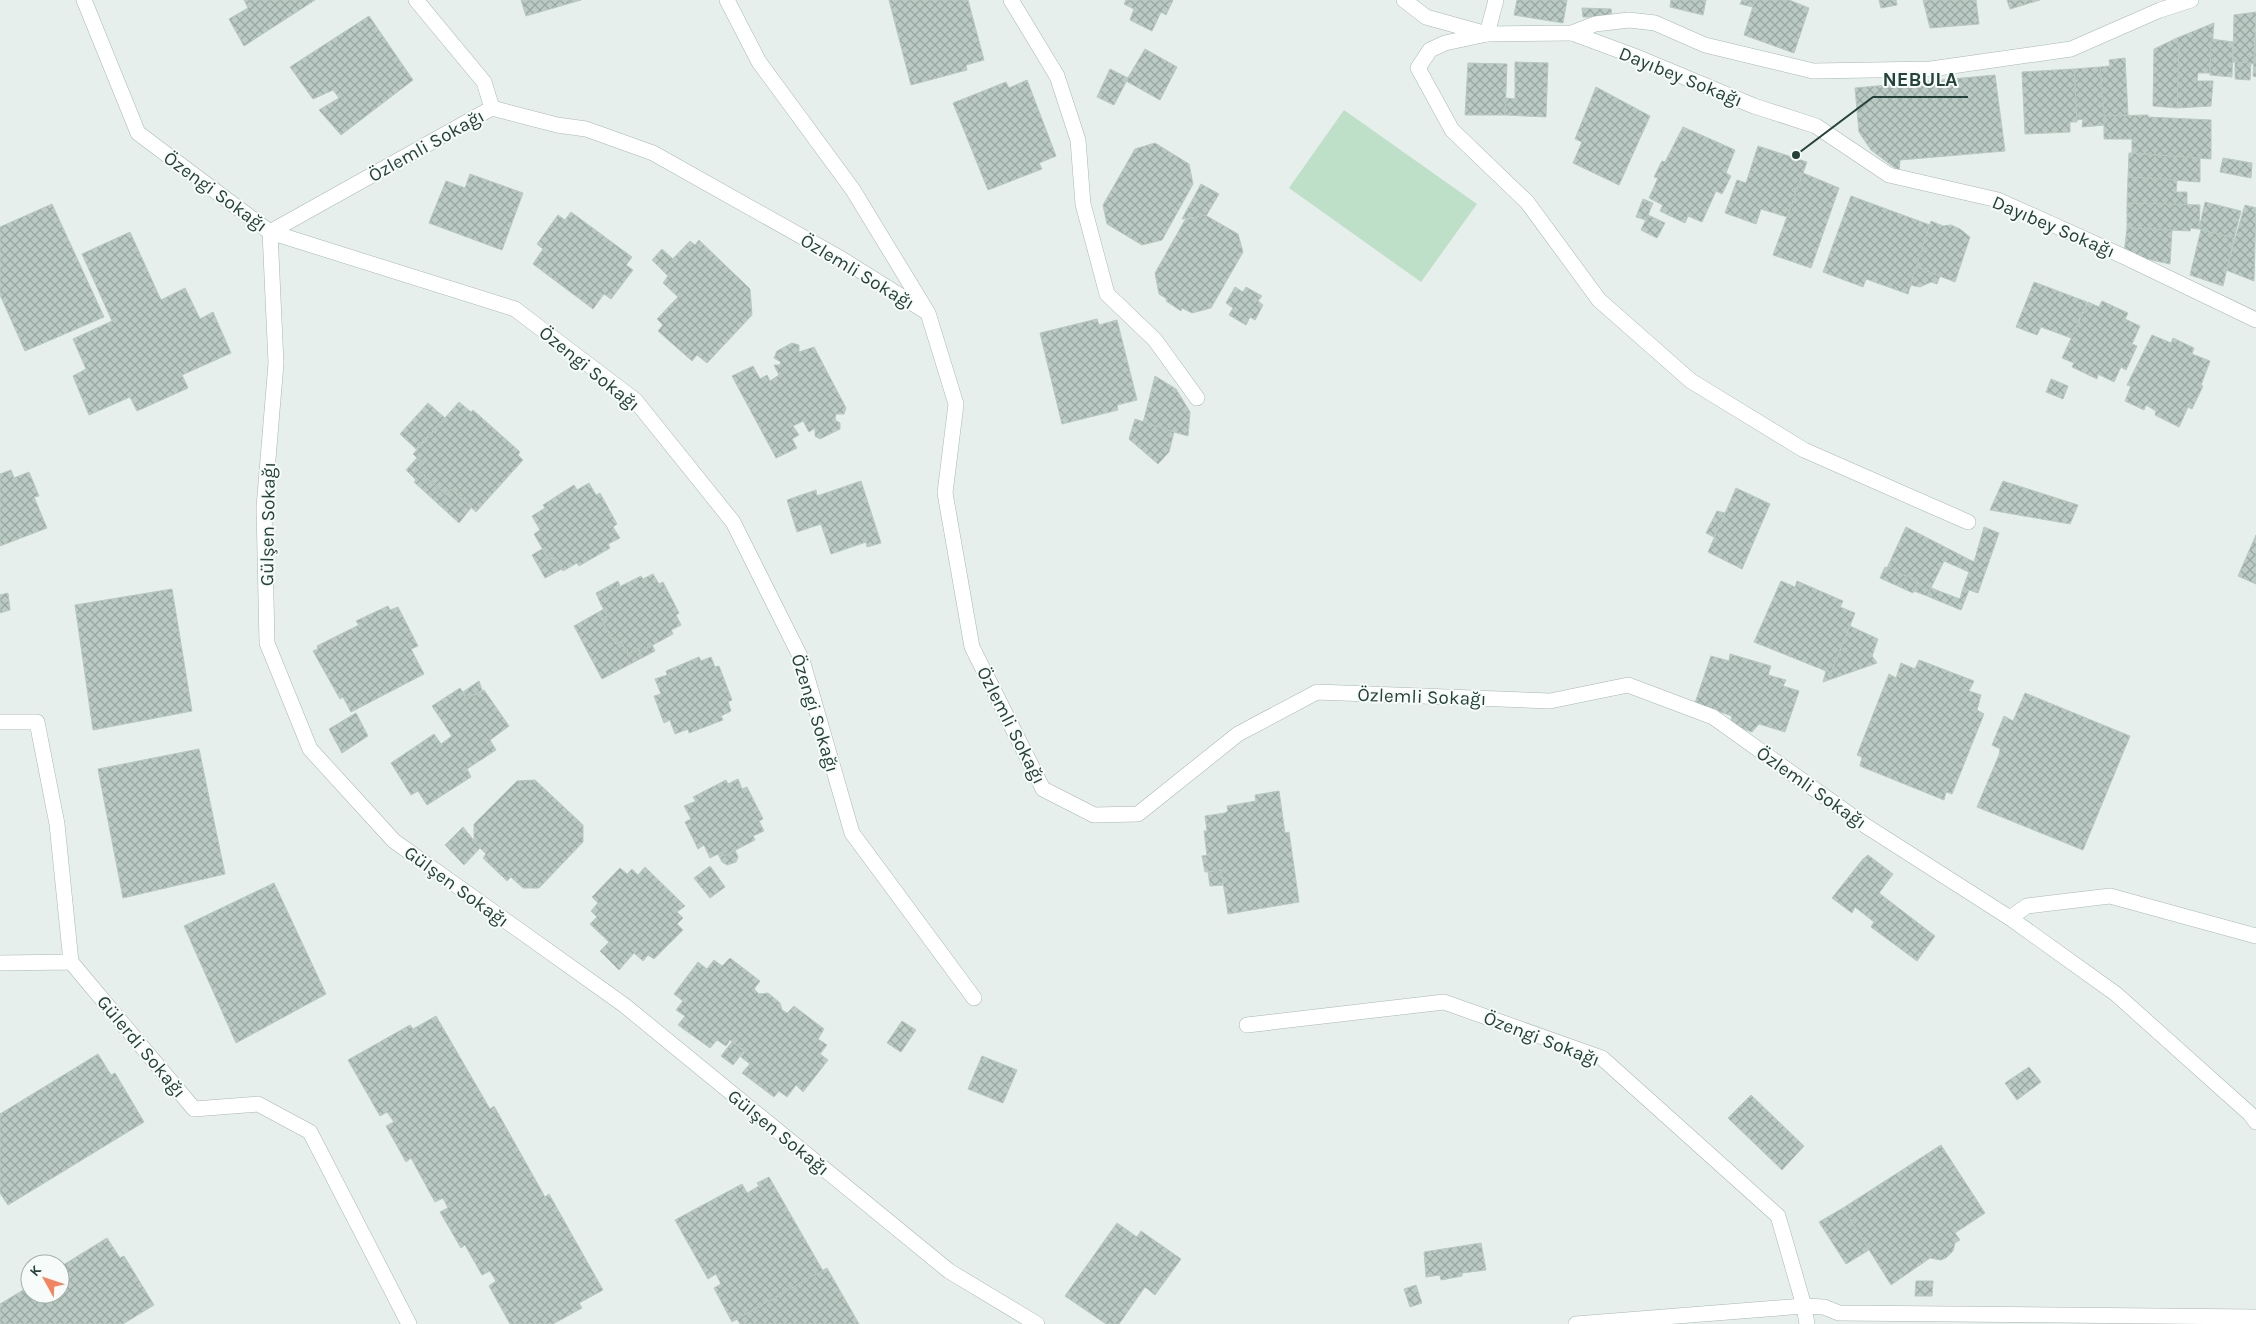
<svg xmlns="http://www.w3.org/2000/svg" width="2256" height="1324" font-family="Karla,sans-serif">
<defs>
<pattern id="building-cross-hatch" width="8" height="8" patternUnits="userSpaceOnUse" patternTransform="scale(1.25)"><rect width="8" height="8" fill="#bbcac4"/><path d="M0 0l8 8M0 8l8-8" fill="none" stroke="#98a6a0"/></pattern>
</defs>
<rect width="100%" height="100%" fill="#e6efeb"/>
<path fill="#bfe0c8" d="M 1344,110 L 1477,204 L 1421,282 L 1289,188 Z"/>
<g fill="url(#building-cross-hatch)" stroke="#b8c9c2">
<path d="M 244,0 L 315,0 L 244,46 L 229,19 L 248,8 Z"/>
<path d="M 521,0 L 581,0 L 526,16 Z"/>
<path d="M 889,0 L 968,0 L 984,60 L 966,65 L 967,70 L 911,85 Z"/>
<path d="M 1126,0 L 1173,0 L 1166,15 L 1161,12 L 1152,31 L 1130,20 L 1134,9 L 1124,4 Z"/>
<path d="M 1517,0 L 1567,0 L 1563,23 L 1514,15 Z"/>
<path d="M 1671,0 L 1706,0 L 1703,15 L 1670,7 Z"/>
<path d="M 1742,0 L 1755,0 L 1753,7 L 1740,4 Z"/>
<path d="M 1755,0 L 1789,0 L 1809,8 L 1794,53 L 1744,35 Z"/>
<path d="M 1879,0 L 1896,0 L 1897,5 L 1881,8 Z"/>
<path d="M 1923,0 L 1976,0 L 1979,24 L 1930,28 Z"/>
<path d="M 2007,0 L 2040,0 L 2010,9 Z"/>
<path d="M 1582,8 L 1611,9 L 1612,17 L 1583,17 Z"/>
<path d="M 2256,12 L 2254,64 L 2233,62 L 2234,15 Z"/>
<path d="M 369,16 L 413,80 L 341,135 L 319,110 L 339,98 L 333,90 L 313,99 L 290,67 Z"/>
<path d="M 2214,23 L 2210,73 L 2198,73 L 2197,81 L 2213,81 L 2211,106 L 2177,108 L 2179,44 L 2177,44 L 2177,38 Z"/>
<path d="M 2256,32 L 2256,77 L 2253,76 Z"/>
<path d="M 2177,38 L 2177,44 L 2179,44 L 2177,108 L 2153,106 L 2154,49 Z"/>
<path d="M 2211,39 L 2233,42 L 2232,77 L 2210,75 Z"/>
<path d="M 1145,49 L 1177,67 L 1160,100 L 1126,81 Z"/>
<path d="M 2125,58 L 2128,115 L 2104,116 L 2100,67 L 2110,66 L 2109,60 Z"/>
<path d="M 1515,62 L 1548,63 L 1546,117 L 1505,115 L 1506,98 L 1515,99 Z"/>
<path d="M 2235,62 L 2251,63 L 2250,80 L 2235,79 Z"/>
<path d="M 1468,63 L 1507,64 L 1505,115 L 1465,115 Z"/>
<path d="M 2100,67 L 2105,125 L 2082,127 L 2083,119 L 2077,120 L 2074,69 Z"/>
<path d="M 1110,69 L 1128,78 L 1114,105 L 1097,97 Z"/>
<path d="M 2074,69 L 2077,122 L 2070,122 L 2070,132 L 2025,134 L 2022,72 Z"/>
<path d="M 1995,75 L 2005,151 L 1900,160 L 1899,171 L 1871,150 L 1859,132 L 1855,88 Z"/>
<path d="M 1027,80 L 1056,156 L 1039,163 L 1042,169 L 988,190 L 953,103 L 1006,82 L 1009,88 Z"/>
<path d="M 1596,87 L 1650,116 L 1619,185 L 1573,163 L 1582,142 L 1575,139 Z"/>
<path d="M 2148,115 L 2148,117 L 2211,120 L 2211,159 L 2132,153 L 2132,139 L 2104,139 L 2104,116 Z"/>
<path d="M 1683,127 L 1735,150 L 1726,173 L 1731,176 L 1722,194 L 1716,191 L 1702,222 L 1688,216 L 1685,223 L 1660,211 L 1663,205 L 1649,198 L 1658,178 L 1654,177 L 1662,161 L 1665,162 Z"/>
<path d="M 1155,143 L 1189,164 L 1193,184 L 1162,240 L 1142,245 L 1107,224 L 1103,205 L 1135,149 Z"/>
<path d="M 1758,146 L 1807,162 L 1787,217 L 1761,209 L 1756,224 L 1725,213 L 1737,180 L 1746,183 Z"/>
<path d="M 2129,153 L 2200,158 L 2200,182 L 2128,177 Z"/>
<path d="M 2223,158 L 2252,163 L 2251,178 L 2220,172 Z"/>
<path d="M 1803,173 L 1839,188 L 1811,268 L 1773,255 Z"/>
<path d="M 470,174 L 523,193 L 502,250 L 429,223 L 446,181 L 465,188 Z"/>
<path d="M 2128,177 L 2177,180 L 2176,192 L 2187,192 L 2187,205 L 2127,203 Z"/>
<path d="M 1201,184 L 1219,194 L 1206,216 L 1182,219 Z"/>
<path d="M 1851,196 L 1930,225 L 1908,294 L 1866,279 L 1863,287 L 1823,272 Z"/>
<path d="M 1643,199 L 1653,203 L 1646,220 L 1636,217 Z"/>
<path d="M 2205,202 L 2241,211 L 2234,238 L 2199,229 Z"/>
<path d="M 2127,203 L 2200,205 L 2199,229 L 2191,228 L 2190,231 L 2127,228 Z"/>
<path d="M 52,204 L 104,317 L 25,351 L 0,295 L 0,227 Z"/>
<path d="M 2245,205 L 2256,208 L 2254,281 L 2226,270 Z"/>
<path d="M 571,212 L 632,257 L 626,265 L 633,270 L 611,299 L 604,294 L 593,309 L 533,264 L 543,249 L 537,244 L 558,215 L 565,220 Z"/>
<path d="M 1205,215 L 1238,234 L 1243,252 L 1211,308 L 1192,313 L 1182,308 L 1181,311 L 1166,301 L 1167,299 L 1159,294 L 1155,273 L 1185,220 Z"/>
<path d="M 1648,215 L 1665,223 L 1657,238 L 1641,230 Z"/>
<path d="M 1931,221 L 1943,226 L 1951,225 L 1960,229 L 1970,237 L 1955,282 L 1916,267 Z"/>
<path d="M 2127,228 L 2172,230 L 2170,264 L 2124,254 Z"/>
<path d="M 2201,230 L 2234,238 L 2223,286 L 2190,275 Z"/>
<path d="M 130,232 L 161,300 L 185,288 L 200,319 L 213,312 L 231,353 L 182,375 L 188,388 L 137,411 L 130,397 L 89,415 L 73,376 L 86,369 L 73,339 L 112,321 L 82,254 Z"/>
<path d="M 699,240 L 750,289 L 752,315 L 707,363 L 697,355 L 692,361 L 658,331 L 663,325 L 657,319 L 678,297 L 663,283 L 668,276 L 662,270 L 690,241 L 695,245 Z"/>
<path d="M 662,249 L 673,259 L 662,270 L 652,260 Z"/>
<path d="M 1916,267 L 1940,276 L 1937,284 L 1931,282 L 1920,287 L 1910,285 Z"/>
<path d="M 2034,282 L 2087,302 L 2071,338 L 2041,327 L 2037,335 L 2016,327 Z"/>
<path d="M 1235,287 L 1243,292 L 1246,287 L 1262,296 L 1258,301 L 1263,305 L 1255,320 L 1250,317 L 1246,325 L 1229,315 L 1233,308 L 1226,303 Z"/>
<path d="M 2102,301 L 2128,313 L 2125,319 L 2140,326 L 2132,344 L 2137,346 L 2126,370 L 2121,367 L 2114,382 L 2098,374 L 2097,379 L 2072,367 L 2074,363 L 2062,358 L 2088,302 L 2099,307 Z"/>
<path d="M 1097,319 L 1099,325 L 1117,320 L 1137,400 L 1117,405 L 1118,410 L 1062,424 L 1040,333 Z"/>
<path d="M 2152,335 L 2171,343 L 2173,338 L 2194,348 L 2192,354 L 2210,361 L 2201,385 L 2203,386 L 2192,409 L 2188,407 L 2179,427 L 2155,415 L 2156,411 L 2146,405 L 2144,410 L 2125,401 L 2131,386 L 2127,385 Z"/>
<path d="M 792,343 L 799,345 L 799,352 L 814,347 L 846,408 L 844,414 L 836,414 L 835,420 L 840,423 L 840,429 L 820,439 L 815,436 L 815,428 L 809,432 L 803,421 L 793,426 L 799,435 L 792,439 L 797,448 L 776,458 L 732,376 L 753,366 L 760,379 L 767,375 L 770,381 L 779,375 L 774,365 L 780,365 L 781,362 L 774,358 L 777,351 Z"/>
<path d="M 1155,376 L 1176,389 L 1190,412 L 1188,436 L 1143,423 Z"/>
<path d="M 2051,379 L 2068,386 L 2063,399 L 2046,392 Z"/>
<path d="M 459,402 L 471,412 L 473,410 L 520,452 L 518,455 L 523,460 L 476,512 L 451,489 L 446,495 L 418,470 L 424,464 L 413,454 Z"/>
<path d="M 428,403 L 445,418 L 416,449 L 400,434 Z"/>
<path d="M 1135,419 L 1174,432 L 1169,452 L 1158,464 L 1129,439 Z"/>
<path d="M 417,458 L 424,464 L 418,470 L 446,495 L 451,489 L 471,508 L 459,523 L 414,482 L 416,480 L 406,470 Z"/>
<path d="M 11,470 L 14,478 L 29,472 L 39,496 L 34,497 L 47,528 L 0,546 L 0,474 Z"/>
<path d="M 861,481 L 881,543 L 867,547 L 866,542 L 831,554 L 821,524 L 797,532 L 787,500 L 816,490 L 817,496 Z"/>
<path d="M 2003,481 L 2078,505 L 2070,524 L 1990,510 Z"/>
<path d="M 589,483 L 596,495 L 600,493 L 617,524 L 613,527 L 620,538 L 608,544 L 610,548 L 579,566 L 577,563 L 563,571 L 554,557 L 549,560 L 534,534 L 540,530 L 532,516 L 545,508 L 543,505 L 574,485 L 577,490 Z"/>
<path d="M 1736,488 L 1770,504 L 1742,569 L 1708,552 Z"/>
<path d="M 1717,511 L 1725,513 L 1714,537 L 1706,533 Z"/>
<path d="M 1906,527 L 1974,562 L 1984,527 L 1999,533 L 1978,593 L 1963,588 L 1969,572 L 1944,561 L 1927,596 L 1914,591 L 1918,581 L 1887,568 Z"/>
<path d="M 2256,535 L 2256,584 L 2238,576 Z"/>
<path d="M 542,549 L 549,560 L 554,557 L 562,569 L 545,578 L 532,555 Z"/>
<path d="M 1885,567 L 1918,581 L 1913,593 L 1880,578 Z"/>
<path d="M 653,574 L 659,584 L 663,582 L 679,613 L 676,615 L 681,625 L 671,630 L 673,634 L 640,652 L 638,648 L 628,654 L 621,641 L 615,644 L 601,619 L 607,616 L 600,602 L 611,597 L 609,592 L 641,576 L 643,579 Z"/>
<path d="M 618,581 L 620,586 L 609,592 L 611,597 L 600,602 L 596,593 Z"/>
<path d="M 1781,581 L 1795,587 L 1797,581 L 1843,601 L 1840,607 L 1855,613 L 1831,673 L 1754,642 Z"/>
<path d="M 1931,588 L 1960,599 L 1963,588 L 1969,590 L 1961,610 L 1927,596 Z"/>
<path d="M 172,589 L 192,711 L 93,730 L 75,605 Z"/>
<path d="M 8,593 L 10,610 L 0,613 L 0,595 Z"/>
<path d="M 388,606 L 390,610 L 398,607 L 418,646 L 411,649 L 424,674 L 351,712 L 343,697 L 340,699 L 313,651 L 318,649 L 317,646 L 359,625 L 356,621 Z"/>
<path d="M 604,609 L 607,616 L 601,619 L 615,644 L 621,641 L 628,654 L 638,648 L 640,652 L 652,645 L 655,651 L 602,679 L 574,626 Z"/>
<path d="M 1850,626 L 1878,639 L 1872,656 L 1877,663 L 1823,682 L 1826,671 L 1831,673 Z"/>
<path d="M 1730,654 L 1771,666 L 1768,675 L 1786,680 L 1783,686 L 1799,691 L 1785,732 L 1759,724 L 1752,732 L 1730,724 L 1732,716 L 1695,703 L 1711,656 L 1729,661 Z"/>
<path d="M 699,657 L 701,661 L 711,657 L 715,667 L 719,666 L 732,700 L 728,702 L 731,711 L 721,716 L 723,720 L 689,733 L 688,729 L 675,734 L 670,720 L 664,723 L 654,696 L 661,694 L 655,679 L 667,675 L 666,671 Z"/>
<path d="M 1919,660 L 1974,681 L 1969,691 L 1981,695 L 1977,710 L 1984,714 L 1952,794 L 1946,792 L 1944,800 L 1860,766 L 1862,757 L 1857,755 L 1889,674 L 1896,678 L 1901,663 L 1915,669 Z"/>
<path d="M 479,681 L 482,690 L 467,699 L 463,692 Z"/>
<path d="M 460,688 L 467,699 L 484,690 L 509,726 L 490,740 L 496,750 L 467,769 L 471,777 L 427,805 L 418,791 L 411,795 L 391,763 L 434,734 L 441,744 L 452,736 L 432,706 Z"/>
<path d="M 2025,693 L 2130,736 L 2083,850 L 1977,807 L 1999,755 L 2000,749 L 1992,745 L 2004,716 L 2013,721 Z"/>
<path d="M 356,713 L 368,736 L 342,753 L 329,729 Z"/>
<path d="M 199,749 L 225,874 L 123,898 L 98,769 Z"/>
<path d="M 738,779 L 742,789 L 747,787 L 763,819 L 759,821 L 764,831 L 753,836 L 755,840 L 724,856 L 722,852 L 710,858 L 704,845 L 698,849 L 685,822 L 691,819 L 684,806 L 696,801 L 693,797 L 726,780 L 728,784 Z"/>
<path d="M 535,780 L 583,825 L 583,842 L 539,888 L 523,888 L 511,877 L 507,881 L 483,858 L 486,854 L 474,842 L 474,824 L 517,781 Z"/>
<path d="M 1279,791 L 1285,833 L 1289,832 L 1299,902 L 1228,914 L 1221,870 L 1205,872 L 1202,856 L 1207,855 L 1204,831 L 1207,831 L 1205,816 L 1225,813 L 1228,811 L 1227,806 L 1256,801 L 1255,795 Z"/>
<path d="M 463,827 L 480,848 L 464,865 L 445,845 Z"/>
<path d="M 735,850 L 738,857 L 736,862 L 727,865 L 722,862 L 718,854 L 722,852 L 724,856 Z"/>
<path d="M 1868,855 L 1893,874 L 1879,893 L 1935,936 L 1917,961 L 1871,927 L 1874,922 L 1855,907 L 1852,913 L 1832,898 L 1863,859 Z"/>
<path d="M 710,866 L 725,887 L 710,898 L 694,878 Z"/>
<path d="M 645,867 L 685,906 L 677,912 L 683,918 L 677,924 L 683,930 L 654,959 L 648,955 L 643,961 L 634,953 L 619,970 L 600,951 L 609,942 L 590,924 L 597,917 L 591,911 L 598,903 L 592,897 L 620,868 L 627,874 L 632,869 L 638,875 Z"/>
<path d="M 1221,870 L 1223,885 L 1210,886 L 1208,872 Z"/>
<path d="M 274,883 L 326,994 L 236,1043 L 184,926 Z"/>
<path d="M 730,958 L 760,981 L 754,989 L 759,994 L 768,993 L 780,1003 L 782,1010 L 787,1013 L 794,1006 L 824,1029 L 818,1039 L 827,1045 L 820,1054 L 828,1060 L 803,1092 L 796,1085 L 787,1097 L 779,1091 L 774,1097 L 742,1073 L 750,1064 L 741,1057 L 745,1051 L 730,1040 L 726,1046 L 717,1040 L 710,1048 L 678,1025 L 685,1016 L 676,1010 L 683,1001 L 674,994 L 698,962 L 707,969 L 714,960 L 722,966 Z"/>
<path d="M 436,1016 L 490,1109 L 494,1106 L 545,1197 L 549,1194 L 603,1290 L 579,1303 L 582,1308 L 553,1324 L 510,1324 L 489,1286 L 496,1281 L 490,1271 L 482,1275 L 465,1245 L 461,1248 L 440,1212 L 448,1208 L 443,1198 L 435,1202 L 411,1158 L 406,1162 L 386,1126 L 394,1122 L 387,1112 L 380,1116 L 348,1060 L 410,1025 L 413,1029 Z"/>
<path d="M 902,1021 L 916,1030 L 901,1052 L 887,1043 Z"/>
<path d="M 732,1042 L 744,1051 L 733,1065 L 721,1056 Z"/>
<path d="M 98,1054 L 111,1075 L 115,1073 L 144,1122 L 8,1205 L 0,1193 L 0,1114 Z"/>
<path d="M 982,1056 L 1017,1070 L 1003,1103 L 968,1089 Z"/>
<path d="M 2029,1067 L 2041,1082 L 2017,1100 L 2005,1083 Z"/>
<path d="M 1751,1095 L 1804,1146 L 1782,1170 L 1728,1118 Z"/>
<path d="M 1941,1145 L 1985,1213 L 1955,1233 L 1960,1240 L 1955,1243 L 1953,1251 L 1947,1257 L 1941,1260 L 1930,1258 L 1891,1285 L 1843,1208 Z"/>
<path d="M 769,1177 L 823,1271 L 732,1322 L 714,1288 L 721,1284 L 716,1274 L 708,1279 L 675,1220 L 742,1184 L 747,1193 L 759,1186 L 757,1183 Z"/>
<path d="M 1843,1208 L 1869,1250 L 1846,1264 L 1819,1222 Z"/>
<path d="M 1117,1223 L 1137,1237 L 1141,1231 L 1181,1259 L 1155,1295 L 1145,1287 L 1119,1324 L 1106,1324 L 1065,1296 Z"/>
<path d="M 107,1238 L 120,1258 L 124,1256 L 154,1305 L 123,1324 L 0,1324 L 0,1304 L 30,1286 L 30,1294 L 60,1294 L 60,1267 Z"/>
<path d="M 1481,1243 L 1486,1270 L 1462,1273 L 1462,1276 L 1441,1280 L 1440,1275 L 1426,1277 L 1424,1252 Z"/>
<path d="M 827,1268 L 859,1324 L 740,1324 L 737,1319 Z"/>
<path d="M 1916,1281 L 1933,1281 L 1932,1296 L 1915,1296 Z"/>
<path d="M 1416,1285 L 1422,1303 L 1410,1307 L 1404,1289 Z"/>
</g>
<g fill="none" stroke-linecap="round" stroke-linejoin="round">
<defs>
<g id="minor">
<path d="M 84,0 L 138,133 L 270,232 L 515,309 L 635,400 L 733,522 L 802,660 L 852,833 L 974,998"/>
<path d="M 416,0 L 484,82 L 492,108"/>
<path d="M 727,0 L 759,62 L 853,190 L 926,310"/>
<path d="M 1011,0 L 1057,76 L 1078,140 L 1083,204 L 1107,294 L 1155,340 L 1197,398"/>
<path d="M 1496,0 L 1487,34 L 1445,43 L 1430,50 L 1418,68 L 1452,130 L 1527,202 L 1599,300 L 1691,381 L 1804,450 L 1968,522"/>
<path d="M 1572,33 L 1634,56 L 1754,106 L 1816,126 L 1889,175 L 1998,200 L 2127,258 L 2256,320"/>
<path d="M 0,722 L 37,722 L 57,824 L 71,962"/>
<path d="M 2010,918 L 2027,906 L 2110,896 L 2256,936"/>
<path d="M 0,963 L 71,962 L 194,1109 L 258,1104 L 310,1132 L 409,1324"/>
<path d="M 1247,1025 L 1444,1002 L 1602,1058 L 1778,1216 L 1804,1306 L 1807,1324"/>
<path d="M 1037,1324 L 949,1271 L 624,1005 L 394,841 L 310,749 L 267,643 L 264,507 L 276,363 L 270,232 L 492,108 L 557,125 L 586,129 L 653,153 L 840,258 L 928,313 L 956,404 L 945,493 L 972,647 L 1043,789 L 1094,815 L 1138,814 L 1238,734 L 1317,692 L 1550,701 L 1628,685 L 1713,717 L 1866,826 L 2010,918 L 2116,994 L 2250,1114 L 2256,1122"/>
<path d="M 1576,1324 L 1804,1306 L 1824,1307 L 1839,1313 L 2256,1317"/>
</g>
<path id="tertiary" d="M 1404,0 L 1426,17 L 1487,34 L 1572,33 L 1595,24 L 1629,20 L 1655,23 L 1705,45 L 1813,71 L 1931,69 L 2071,49 L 2160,10 L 2191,0"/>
</defs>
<use href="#minor" stroke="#a8b8b2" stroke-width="16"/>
<use href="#tertiary" stroke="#a8b8b2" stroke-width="16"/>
<use href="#minor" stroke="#fff" stroke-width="15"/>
<use href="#tertiary" stroke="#fff" stroke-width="15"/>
</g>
<g text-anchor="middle" stroke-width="4" stroke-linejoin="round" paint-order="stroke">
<g font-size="19" fill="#24423a" stroke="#f7fbf9">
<text transform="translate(1681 76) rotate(22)" y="7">Dayıbey Sokağı</text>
<text transform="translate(426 145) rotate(-29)" y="7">Özlemli Sokağı</text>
<text transform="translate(216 191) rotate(36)" y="7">Özengi Sokağı</text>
<text transform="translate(2054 226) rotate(23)" y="7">Dayıbey Sokağı</text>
<text transform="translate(858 271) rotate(31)" y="7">Özlemli Sokağı</text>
<text transform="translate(590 368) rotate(39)" y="7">Özengi Sokağı</text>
<text transform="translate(267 524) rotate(-89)" y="7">Gülşen Sokağı</text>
<text transform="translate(1422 696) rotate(2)" y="7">Özlemli Sokağı</text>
<text transform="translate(816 713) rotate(73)" y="7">Özengi Sokağı</text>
<text transform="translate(1012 725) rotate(63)" y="7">Özlemli Sokağı</text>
<text transform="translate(1812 787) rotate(35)" y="7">Özlemli Sokağı</text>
<text transform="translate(457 886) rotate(36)" y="7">Gülşen Sokağı</text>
<text transform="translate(1542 1038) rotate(21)" y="7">Özengi Sokağı</text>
<text transform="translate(142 1046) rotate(50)" y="7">Gülerdi Sokağı</text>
<text transform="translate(779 1132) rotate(39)" y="7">Gülşen Sokağı</text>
</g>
</g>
<path fill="none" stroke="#24423a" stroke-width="2" d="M1796 155L1873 97H1968"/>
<circle fill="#24423a" stroke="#f7fbf9" stroke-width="2" cx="1796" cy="155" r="5"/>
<g font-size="20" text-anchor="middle" font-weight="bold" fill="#24423a" stroke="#f7fbf9" stroke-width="4" stroke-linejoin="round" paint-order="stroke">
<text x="1920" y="86">NEBULA</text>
</g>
<g transform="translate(45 1279) rotate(310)"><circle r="24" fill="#f7fbf9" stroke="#a3b1ad"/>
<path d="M0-4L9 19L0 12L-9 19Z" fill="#f4845f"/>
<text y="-8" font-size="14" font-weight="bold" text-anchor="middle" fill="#24423a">K</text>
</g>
</svg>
